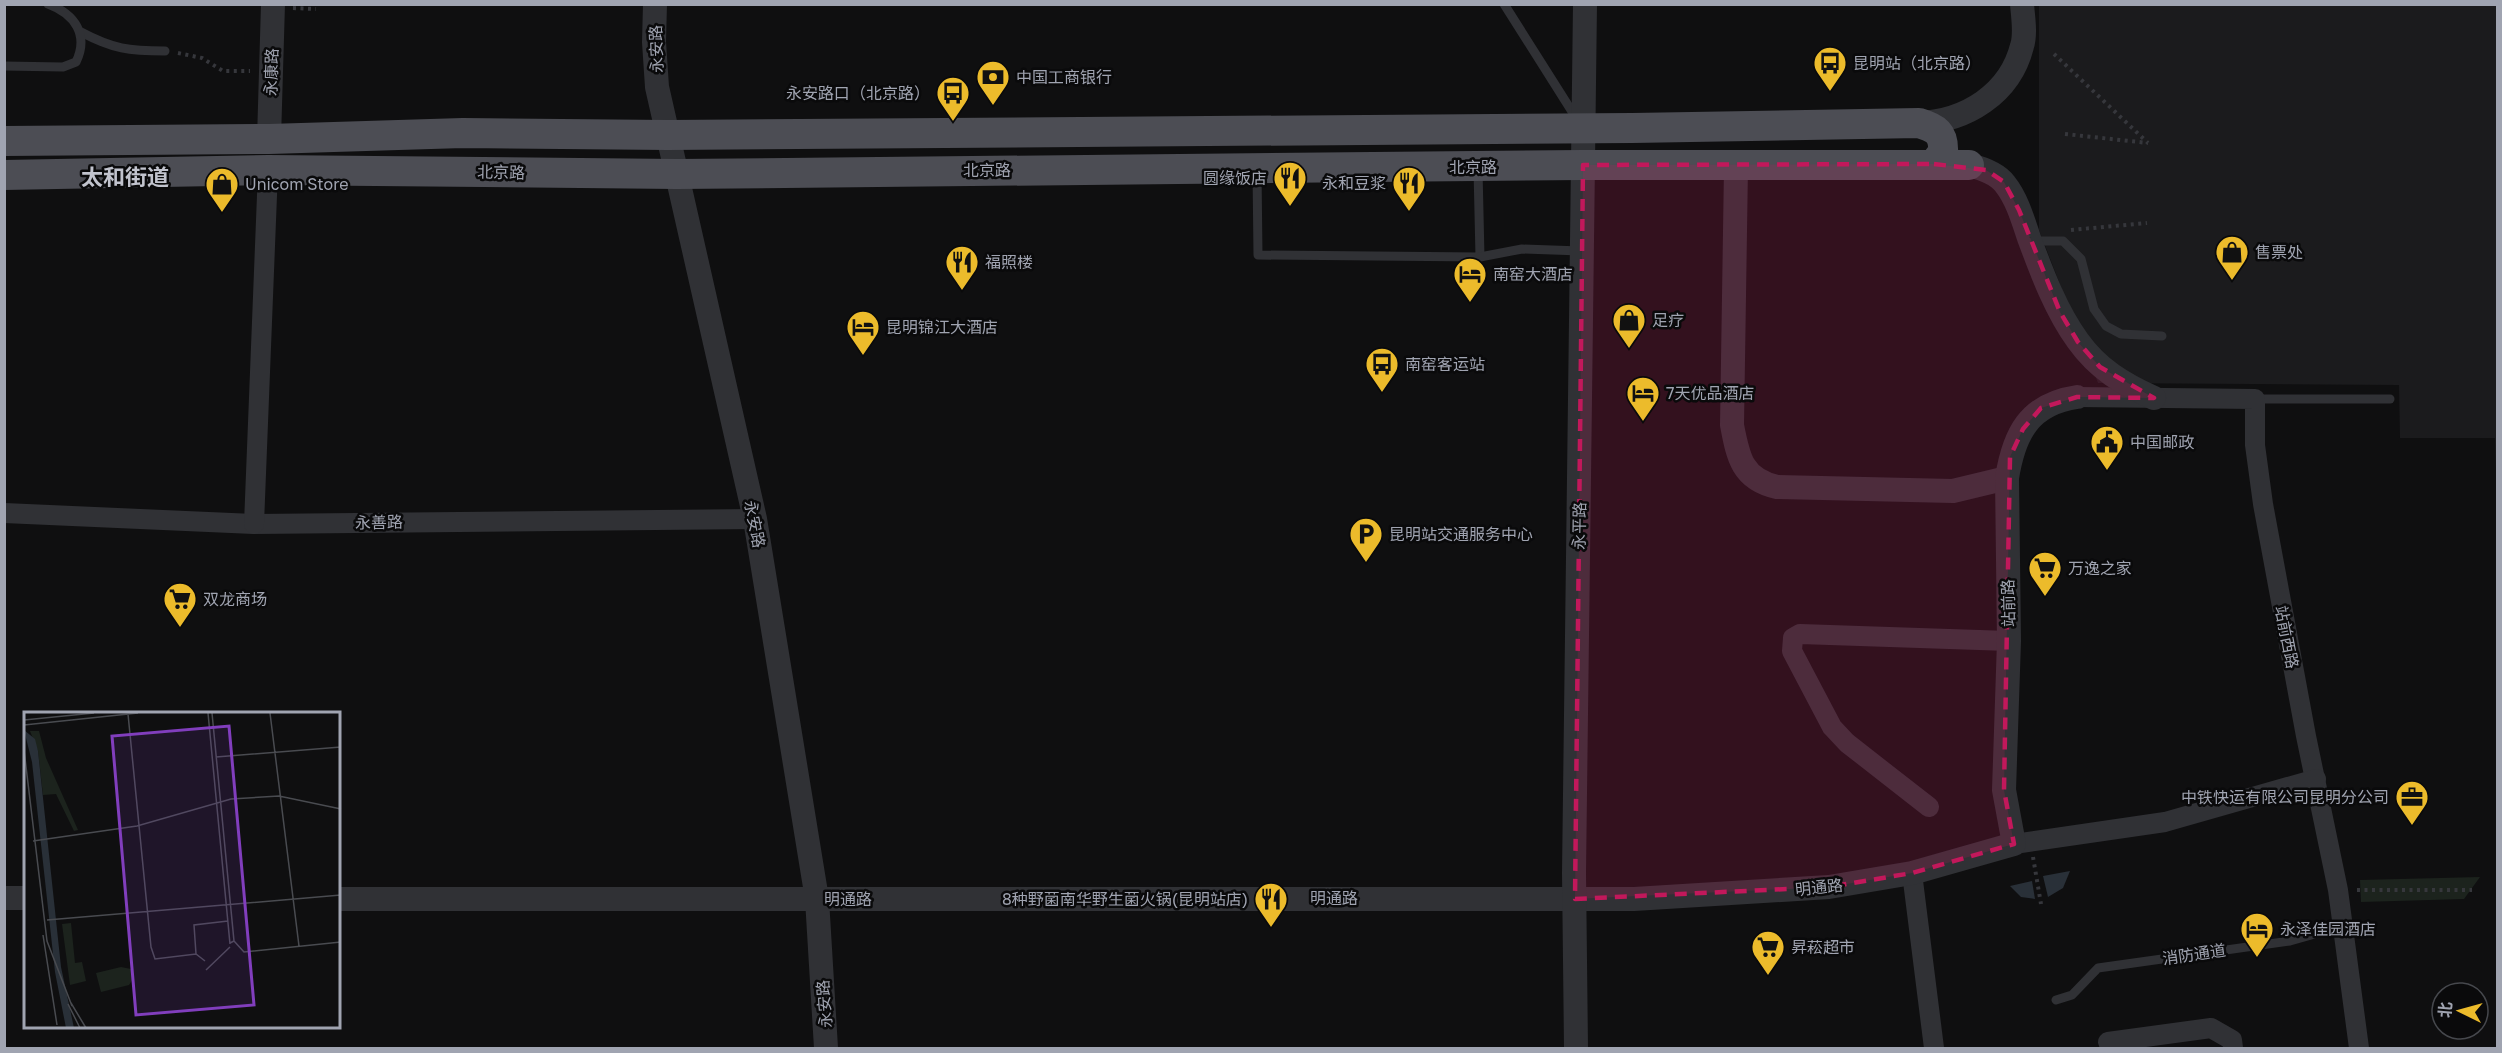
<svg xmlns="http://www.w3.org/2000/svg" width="2502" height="1053" font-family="'Golos Text','Noto Sans SC',sans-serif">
<rect width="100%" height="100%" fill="#0f0f10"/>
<path fill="#1b1b1d" d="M 2039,5 L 2497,5 L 2497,503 L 2495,438 L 2400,438 L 2399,385 L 2098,383 L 2039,230 Z"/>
<path fill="#1c231d" d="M 2480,877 L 2464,899 L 2361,902 L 2360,880 Z"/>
<g fill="#293038">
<path d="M 2070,871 L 2063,888 L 2048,897 L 2043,876 Z"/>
<path d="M 2032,881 L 2035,899 L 2021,897 L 2010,886 Z"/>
</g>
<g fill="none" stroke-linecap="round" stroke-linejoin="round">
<g stroke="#36373c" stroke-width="4" stroke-dasharray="3 4.5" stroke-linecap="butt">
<path d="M 293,8 L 316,9"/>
<path d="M 178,53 L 202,58 L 223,71 L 250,71"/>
<path d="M 2054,54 L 2148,143"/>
<path d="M 2065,134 L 2148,143"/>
<path d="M 2071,230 L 2147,223"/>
<path d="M 2033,857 L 2041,904"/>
<path d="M 2357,890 L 2472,890"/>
</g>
<g stroke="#303135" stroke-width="9">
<path d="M 1504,4 L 1578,121"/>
<path d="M 81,32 C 113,49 129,51 165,51"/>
<path d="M 4,66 L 63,67 L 76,62 C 89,35 75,14 48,4"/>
<path d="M 1257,171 L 1258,255 L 1480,257 L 1478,169"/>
<path d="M 2033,241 L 2063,241 L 2081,259 L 2094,309 L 2106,326 L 2121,334 L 2162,336"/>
<path d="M 1480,257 L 1522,249 L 1581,251"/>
<path d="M 2255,399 L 2390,399"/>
<path d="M 2056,1000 L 2072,995 L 2098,968 L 2290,941 L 2343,926"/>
</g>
<g stroke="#303135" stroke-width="20">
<path d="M 2077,397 L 2255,399 L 2255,445 L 2263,504 L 2306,736 L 2338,890 L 2359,1048"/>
<path d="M 4,513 L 254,524 L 755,519"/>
<path d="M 254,524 L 268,170"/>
<path d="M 1929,807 L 1847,743 L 1832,727 L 1792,651 L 1793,638 L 1800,634 L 2009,641"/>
<path d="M 2014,844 L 2165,822 L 2316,779"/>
<path d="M 1912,873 L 1934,1048"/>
<path d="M 2108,1042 L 2211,1028 L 2232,1040 L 2233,1048"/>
</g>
<g stroke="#303135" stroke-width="24">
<path d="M 655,4 L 654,42 L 657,87 L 755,519 L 817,899 L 826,1048"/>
<path d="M 1919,123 C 1966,121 2010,94 2022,46 C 2026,34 2023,17 2022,4"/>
<path d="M 269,139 L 273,4"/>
<path d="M 1969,165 C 1981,168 1997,173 2005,184 C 2017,199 2023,220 2029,238 C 2042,273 2056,311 2078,341 C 2098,369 2123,384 2154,398"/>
<path d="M 1736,167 L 1732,425 C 1738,457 1742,479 1777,487 L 1953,491 L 2007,478"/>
<path d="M 4,898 L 26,898"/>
<path d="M 339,899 L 1634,899 L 1829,887 L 1912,873 L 2014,844 L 2004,790 L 2009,641 L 2007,478 C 2014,434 2029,404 2077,397"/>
<path d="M 1576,1048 L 1574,873 L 1585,4"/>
</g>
<g stroke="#4c4d54" stroke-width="30">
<path d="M 4,141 L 269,139 L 463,133 L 668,135 L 1632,128 L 1919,123 C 1936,128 1944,133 1943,152 L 1934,164"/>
<path d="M 4,175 L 268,170 L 677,174 L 1583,165 L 1969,165"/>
</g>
</g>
<path fill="#c2185b" fill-opacity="0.2" stroke="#c2185b" stroke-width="4.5" stroke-dasharray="12 8" stroke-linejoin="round" d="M 1934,164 L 1986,170 L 2004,182 L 2019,210 L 2060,312 L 2078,342 L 2100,367 L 2154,398 L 2077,397 L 2041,408 L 2023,429 L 2010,457 L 2004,790 L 2014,844 L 1912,873 L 1829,887 L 1575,899 L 1583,165 Z"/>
<defs>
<symbol id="bus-pin" viewBox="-11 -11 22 30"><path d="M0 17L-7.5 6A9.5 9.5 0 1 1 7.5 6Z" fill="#ecbb2b" stroke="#0a0a0b"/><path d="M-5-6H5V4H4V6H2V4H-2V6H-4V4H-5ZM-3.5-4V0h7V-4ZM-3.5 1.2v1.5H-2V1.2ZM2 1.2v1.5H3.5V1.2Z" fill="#111"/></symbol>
<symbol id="bank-pin" viewBox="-11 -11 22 30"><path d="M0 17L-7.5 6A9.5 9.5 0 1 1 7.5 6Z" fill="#ecbb2b" stroke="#0a0a0b"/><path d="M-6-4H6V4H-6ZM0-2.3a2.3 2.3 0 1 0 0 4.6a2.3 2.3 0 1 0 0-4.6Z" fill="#111"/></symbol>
<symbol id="restaurant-pin" viewBox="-11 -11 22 30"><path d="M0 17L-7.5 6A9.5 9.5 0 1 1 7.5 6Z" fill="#ecbb2b" stroke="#0a0a0b"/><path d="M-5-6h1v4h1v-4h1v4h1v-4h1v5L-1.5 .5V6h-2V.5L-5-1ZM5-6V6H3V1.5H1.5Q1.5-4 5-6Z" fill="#111"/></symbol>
<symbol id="shop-pin" viewBox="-11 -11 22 30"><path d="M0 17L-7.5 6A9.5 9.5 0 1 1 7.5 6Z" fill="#ecbb2b" stroke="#0a0a0b"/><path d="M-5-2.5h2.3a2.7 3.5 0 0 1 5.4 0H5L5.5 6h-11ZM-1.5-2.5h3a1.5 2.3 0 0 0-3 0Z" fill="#111"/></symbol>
<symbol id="hotel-pin" viewBox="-11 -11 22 30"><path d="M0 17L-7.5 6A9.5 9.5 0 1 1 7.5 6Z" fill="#ecbb2b" stroke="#0a0a0b"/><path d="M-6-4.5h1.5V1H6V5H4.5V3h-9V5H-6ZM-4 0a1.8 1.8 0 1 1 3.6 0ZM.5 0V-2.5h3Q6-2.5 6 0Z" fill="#111"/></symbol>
<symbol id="civic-pin" viewBox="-11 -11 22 30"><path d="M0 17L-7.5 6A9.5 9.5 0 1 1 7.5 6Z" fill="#ecbb2b" stroke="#0a0a0b"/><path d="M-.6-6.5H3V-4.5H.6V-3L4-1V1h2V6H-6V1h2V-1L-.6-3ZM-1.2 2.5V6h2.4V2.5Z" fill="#111"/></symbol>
<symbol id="parking-pin" viewBox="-11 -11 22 30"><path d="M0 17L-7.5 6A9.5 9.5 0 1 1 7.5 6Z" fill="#ecbb2b" stroke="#0a0a0b"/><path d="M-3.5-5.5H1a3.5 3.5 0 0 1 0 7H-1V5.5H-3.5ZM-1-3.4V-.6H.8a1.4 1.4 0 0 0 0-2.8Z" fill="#111"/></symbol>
<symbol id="supermarket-pin" viewBox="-11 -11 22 30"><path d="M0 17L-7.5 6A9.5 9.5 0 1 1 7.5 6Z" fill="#ecbb2b" stroke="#0a0a0b"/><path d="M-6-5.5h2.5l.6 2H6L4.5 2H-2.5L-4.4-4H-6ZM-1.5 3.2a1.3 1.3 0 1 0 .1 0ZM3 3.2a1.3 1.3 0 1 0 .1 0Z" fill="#111"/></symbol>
<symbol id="office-pin" viewBox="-11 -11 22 30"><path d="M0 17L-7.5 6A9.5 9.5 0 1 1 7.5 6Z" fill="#ecbb2b" stroke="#0a0a0b"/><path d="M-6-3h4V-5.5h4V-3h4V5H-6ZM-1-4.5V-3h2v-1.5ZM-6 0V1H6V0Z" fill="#111"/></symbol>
</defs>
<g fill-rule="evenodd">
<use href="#bus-pin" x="1811" y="44" width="38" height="52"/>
<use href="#bank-pin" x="974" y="58" width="38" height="52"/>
<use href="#bus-pin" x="934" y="74" width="38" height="52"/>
<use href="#restaurant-pin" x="1271" y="159" width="38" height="52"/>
<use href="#restaurant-pin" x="1390" y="164" width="38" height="52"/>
<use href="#shop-pin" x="203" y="165" width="38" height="52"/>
<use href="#shop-pin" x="2213" y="233" width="38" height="52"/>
<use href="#restaurant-pin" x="943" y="243" width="38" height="52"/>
<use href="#hotel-pin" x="1451" y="255" width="38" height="52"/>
<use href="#shop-pin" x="1610" y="301" width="38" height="52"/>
<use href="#hotel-pin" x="844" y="308" width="38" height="52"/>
<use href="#bus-pin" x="1363" y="345" width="38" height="52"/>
<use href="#hotel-pin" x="1624" y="374" width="38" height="52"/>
<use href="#civic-pin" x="2088" y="423" width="38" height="52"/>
<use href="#parking-pin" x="1347" y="515" width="38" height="52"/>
<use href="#supermarket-pin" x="2026" y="549" width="38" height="52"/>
<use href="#supermarket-pin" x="161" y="580" width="38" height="52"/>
<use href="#office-pin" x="2393" y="778" width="38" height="52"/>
<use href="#restaurant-pin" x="1252" y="880" width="38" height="52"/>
<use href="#hotel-pin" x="2238" y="910" width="38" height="52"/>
<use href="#supermarket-pin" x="1749" y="928" width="38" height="52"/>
</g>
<g text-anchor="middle" stroke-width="5" stroke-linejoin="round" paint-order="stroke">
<g font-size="16" fill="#a0a4b1" stroke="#0a0a0b">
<text transform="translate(656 49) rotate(-92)" y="6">永安路</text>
<text transform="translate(271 72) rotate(-88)" y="6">永康路</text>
<text x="1473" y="173">北京路</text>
<text x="987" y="176">北京路</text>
<text transform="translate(501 172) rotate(1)" y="6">北京路</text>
<text transform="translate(379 522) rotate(-1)" y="6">永善路</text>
<text transform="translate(755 524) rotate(79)" y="6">永安路</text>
<text transform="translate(1579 526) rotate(-89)" y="6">永平路</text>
<text transform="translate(2008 603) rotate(-91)" y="6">站前路</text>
<text transform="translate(2287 637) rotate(79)" y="6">站前西路</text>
<text transform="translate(1819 887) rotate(-6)" y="6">明通路</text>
<text x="1334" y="904">明通路</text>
<text x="848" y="905">明通路</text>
<text transform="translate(2194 954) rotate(-8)" y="6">消防通道</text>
<text transform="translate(824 1004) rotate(-94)" y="6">永安路</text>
</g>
<g font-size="16" fill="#a0a4b1" stroke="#0a0a0b" text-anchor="start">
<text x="1853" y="69">昆明站（北京路）</text>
<text x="1016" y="83">中国工商银行</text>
<text x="930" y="99" text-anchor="end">永安路口（北京路）</text>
<text x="1267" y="184" text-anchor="end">圆缘饭店</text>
<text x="1386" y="189" text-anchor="end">永和豆浆</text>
<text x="245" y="190">Unicom Store</text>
<text x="2255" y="258">售票处</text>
<text x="985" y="268">福照楼</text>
<text x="1493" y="280">南窑大酒店</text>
<text x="1652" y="326">足疗</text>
<text x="886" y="333">昆明锦江大酒店</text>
<text x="1405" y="370">南窑客运站</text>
<text x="1666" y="399">7天优品酒店</text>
<text x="2130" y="448">中国邮政</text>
<text x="1389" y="540">昆明站交通服务中心</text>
<text x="2068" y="574">万逸之家</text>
<text x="203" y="605">双龙商场</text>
<text x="2389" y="803" text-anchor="end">中铁快运有限公司昆明分公司</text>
<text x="1248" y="905" text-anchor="end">8种野菌南华野生菌火锅(昆明站店)</text>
<text x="2280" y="935">永泽佳园酒店</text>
<text x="1791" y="953">昇菘超市</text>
</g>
<g font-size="22" font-weight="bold" fill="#c1c3cd" stroke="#0a0a0b">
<text x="125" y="185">太和街道</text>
</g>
</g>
<g transform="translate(24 712)">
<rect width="316" height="316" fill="#0f0f10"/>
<path d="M 6,19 L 15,19 L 22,46 L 54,118 L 50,119 L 32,82 L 19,83 L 14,39 ZM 47,211 L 51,251 L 58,250 L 62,269 L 46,273 L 38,212 ZM 97,255 L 107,257 L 109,267 L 105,273 L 77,280 L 72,261 Z" fill="#1c231d"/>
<path d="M 0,18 L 11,27 L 14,39 L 37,255 L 50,316 L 42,316 L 31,260 L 8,50 Z" fill="#293038"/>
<path fill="none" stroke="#494b50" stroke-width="1.5" d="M 184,1 L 206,232M 188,1 L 210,229 L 206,231M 246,1 L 275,234M 104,2 L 127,235 L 131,247 L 172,242 L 181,249M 0,8 L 70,1M 0,13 L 114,1M 0,38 L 23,229 L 48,294M 192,45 L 317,35M 9,129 L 113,114 L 207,87 L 255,84 L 317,97M 23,208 L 317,183M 19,223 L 33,313M 210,229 L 220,240 L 317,230M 172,242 L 170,213 L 204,209M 182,258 L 206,235M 47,291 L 62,316M 44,292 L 56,316"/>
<path fill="#813ebd" fill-opacity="0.15" stroke="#813ebd" stroke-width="3" d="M 205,14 L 230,293 L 112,303 L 88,24 Z"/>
<rect width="316" height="316" fill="none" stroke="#a0a4b1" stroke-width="3"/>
</g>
<rect width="2502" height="1053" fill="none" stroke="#a0a4b1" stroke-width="12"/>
<g transform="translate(2460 1011) rotate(275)"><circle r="28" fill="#0a0a0b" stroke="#46484d" stroke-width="1.5"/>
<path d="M0-4.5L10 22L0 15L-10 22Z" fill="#ecbb2b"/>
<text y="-9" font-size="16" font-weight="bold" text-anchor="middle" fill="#a0a4b1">北</text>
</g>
</svg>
